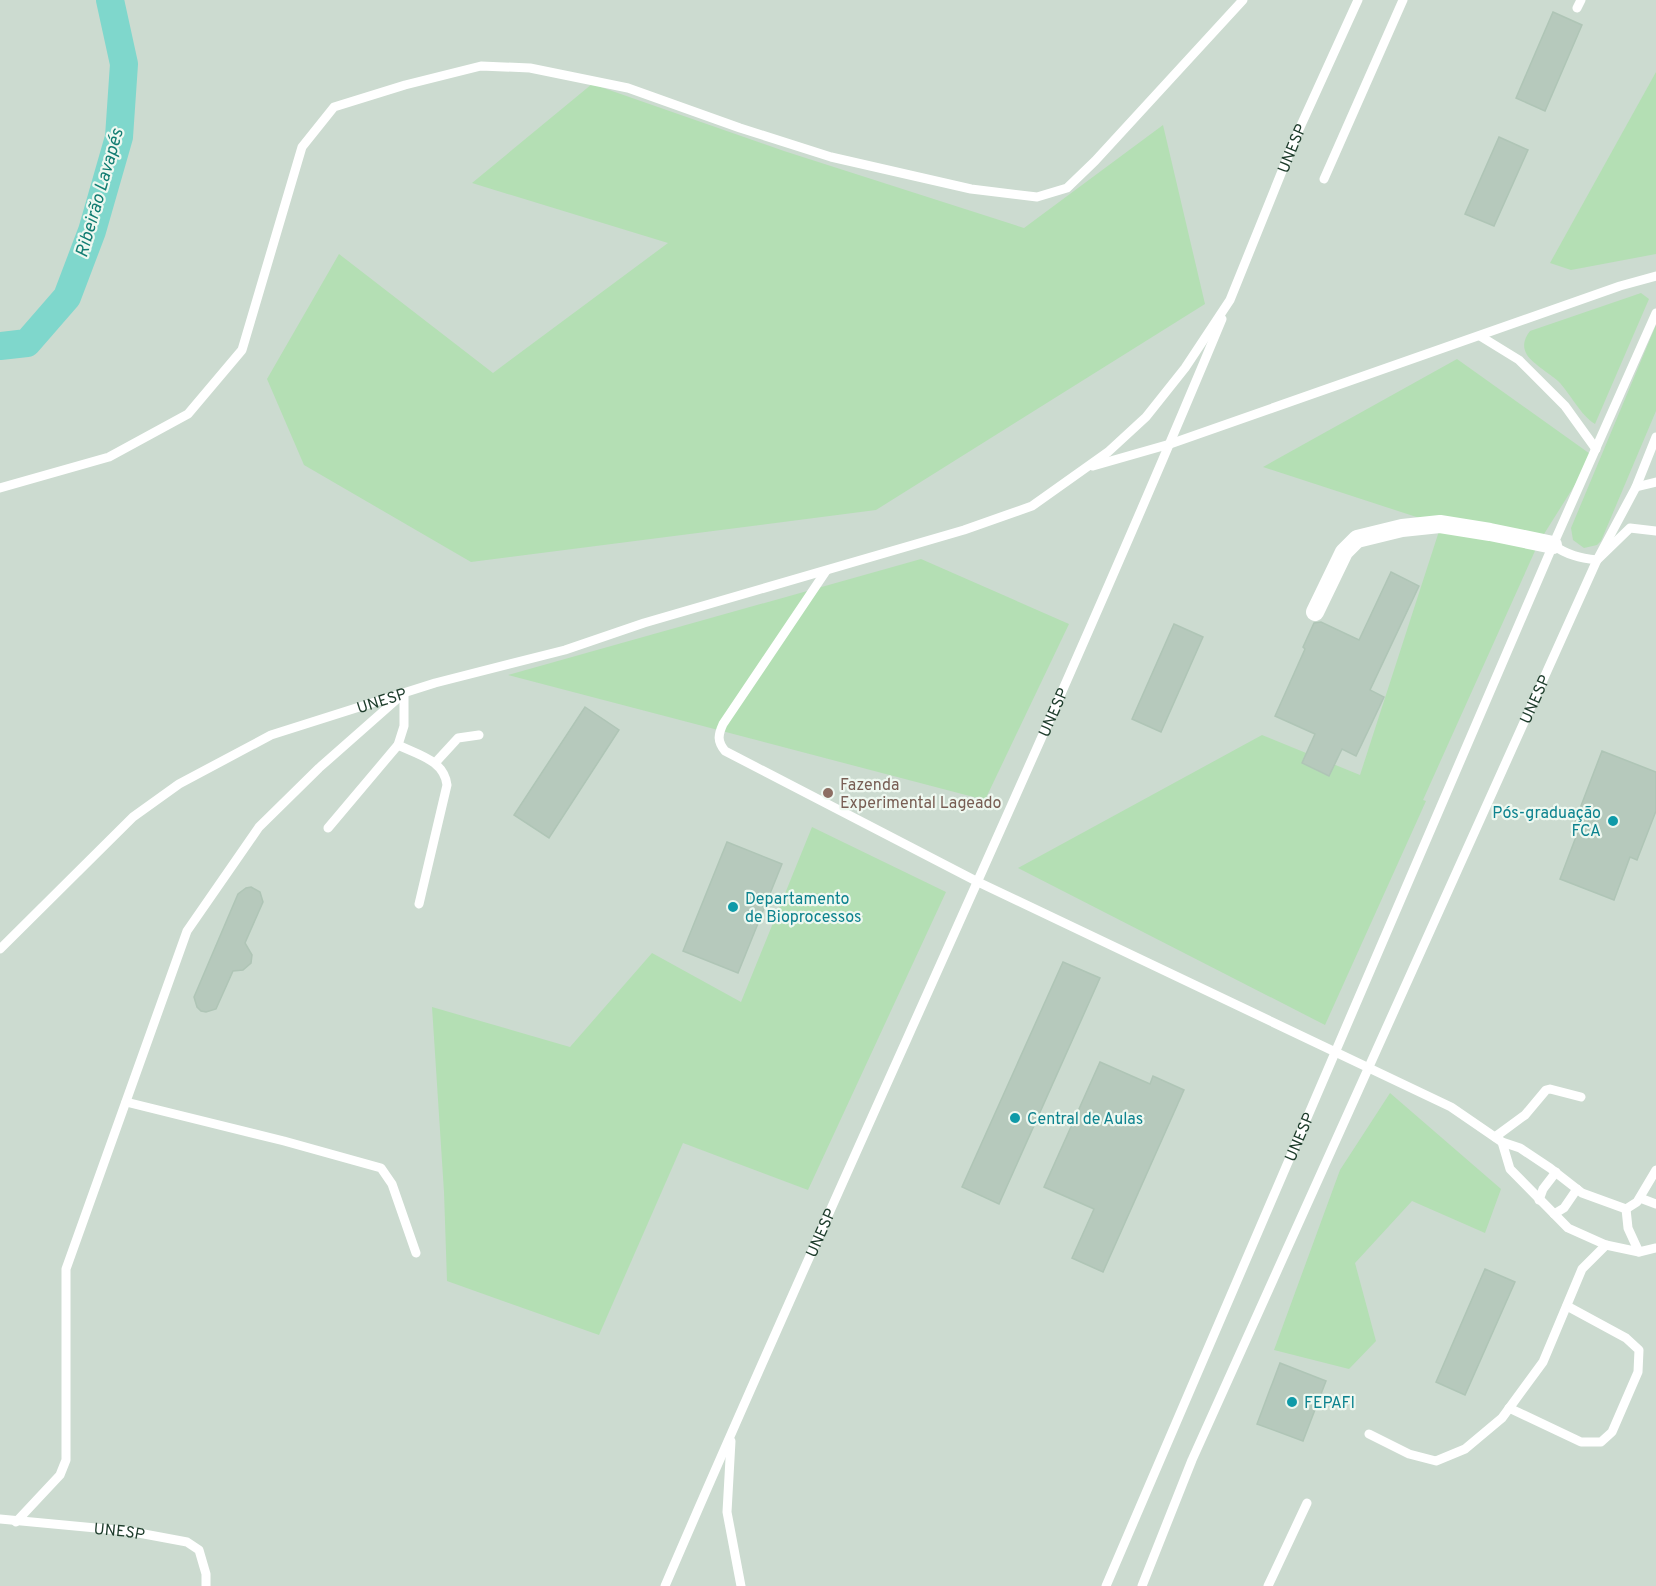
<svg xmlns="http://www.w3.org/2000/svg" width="1656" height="1586" font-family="Overpass,sans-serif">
<rect width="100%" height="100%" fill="#ddebe1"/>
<rect fill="#ccdbd0" x="0" y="0" width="1656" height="1586"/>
<g fill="#b4dfb4">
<path d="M 1656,72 L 1656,254 L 1571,270 L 1550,263 Z"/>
<path d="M 592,84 L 784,151 L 1024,228 L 1163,125 L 1205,304 L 876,510 L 471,562 L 304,465 L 267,379 L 339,254 L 493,373 L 668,243 L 472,183 Z"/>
<path d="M 1641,293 L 1649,299 L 1595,424 C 1581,416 1570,393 1558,381 C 1550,374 1529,361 1526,353 C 1522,345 1525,337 1530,331 Z"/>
<path d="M 1656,325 L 1656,411 L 1601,541 L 1597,545 L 1584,548 L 1573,540 L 1571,528 Z"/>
<path d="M 1457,359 L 1593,456 L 1539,542 L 1423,800 L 1426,801 L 1325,1025 L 1018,868 L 1262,735 L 1360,775 L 1441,525 L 1263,467 Z"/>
<path d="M 921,559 L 1069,624 L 985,800 L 508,675 Z"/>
<path d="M 812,827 L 946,892 L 808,1190 L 683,1143 L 599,1335 L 447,1281 L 444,1192 L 432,1007 L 570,1047 L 652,953 L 741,1002 Z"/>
<path d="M 1390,1093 L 1501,1189 L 1485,1233 L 1412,1201 L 1355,1263 L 1376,1341 L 1349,1369 L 1274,1350 L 1340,1170 Z"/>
</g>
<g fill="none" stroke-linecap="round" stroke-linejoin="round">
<path stroke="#7fd7cc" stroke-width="28" d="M 0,346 L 27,343 L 67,297 L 92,231 L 119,137 L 124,64 L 110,0"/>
</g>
<g fill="#b6c9bc" stroke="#afc5b6" stroke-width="1.5">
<path d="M 1553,12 L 1582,25 L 1545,111 L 1516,98 Z"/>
<path d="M 1499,137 L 1528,150 L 1494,226 L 1465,214 Z"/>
<path d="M 1391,572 L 1419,586 L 1370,690 L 1384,697 L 1368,731 L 1356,756 L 1342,749 L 1329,776 L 1302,763 L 1315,734 L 1275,716 L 1305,649 L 1303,647 L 1314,623 L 1321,622 L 1359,640 Z"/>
<path d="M 1174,624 L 1203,637 L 1161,732 L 1132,719 Z"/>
<path d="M 585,707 L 619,730 L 549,838 L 514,815 Z"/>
<path d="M 1602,751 L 1656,772 L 1656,811 L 1637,860 L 1630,857 L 1614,900 L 1560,879 L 1577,834 L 1571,832 Z"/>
<path d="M 727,842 L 782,864 L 738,973 L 683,951 Z"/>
<path d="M 251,887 L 260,892 L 263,902 L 245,943 L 252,955 L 251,963 L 243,970 L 233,971 L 216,1009 L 206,1012 L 201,1011 L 197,1007 L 194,997 L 238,894 L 246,888 Z"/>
<path d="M 1063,962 L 1100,978 L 999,1204 L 962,1187 Z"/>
<path d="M 1100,1062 L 1150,1084 L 1153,1076 L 1184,1090 L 1103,1272 L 1072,1258 L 1094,1209 L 1044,1187 Z"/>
<path d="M 1485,1269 L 1515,1282 L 1465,1395 L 1436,1382 Z"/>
<path d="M 1280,1363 L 1326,1381 L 1303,1441 L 1257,1424 Z"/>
</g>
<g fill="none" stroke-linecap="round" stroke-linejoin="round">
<g stroke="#fff" stroke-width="9">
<path d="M 1577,8 L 1581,0"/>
<path d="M 1324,179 L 1403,0"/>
<path d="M 1480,336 L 1519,360 L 1565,406 L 1596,449"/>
<path d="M 1093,466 L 1170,444 L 1620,286 L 1656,276"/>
<path d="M 1636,487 L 1656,482"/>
<path d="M 0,488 L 109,457 L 188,414 L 242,350 L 302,147 L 334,107 L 405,85 L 481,66 L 530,68 L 628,88 L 740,128 L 831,157 L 971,189 L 1037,197 L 1067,188 L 1095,161 L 1243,0"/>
<path d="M 1553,545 C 1567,555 1580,558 1597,560 L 1630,528 L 1656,531"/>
<path d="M 826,571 L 723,724 C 718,735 717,741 725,751 L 978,882 L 1451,1107 L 1502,1142 L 1520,1148 L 1550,1168 L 1582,1193 L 1626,1209"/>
<path d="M 398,745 C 418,755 444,760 447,785 L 419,904"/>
<path d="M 435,763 L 458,738 L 479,735"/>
<path id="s1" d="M 0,949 L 133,817 L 179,784 L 271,735 L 435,683 L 565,650 L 644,623 L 964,530 L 1032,506 L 1108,452 L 1146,417 L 1185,368 L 1230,300 L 1297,134 L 1358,0"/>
<path d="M 126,1102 L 284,1141 L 381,1168 L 392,1184 L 416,1253"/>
<path d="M 1495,1137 L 1525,1115 L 1546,1090 L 1550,1089 L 1581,1097"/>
<path d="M 1502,1142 L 1510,1169 L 1568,1228 L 1606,1245 L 1639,1252 L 1656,1248"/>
<path d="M 1640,1198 L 1656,1204"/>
<path d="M 1539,1200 L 1543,1189 L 1556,1172"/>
<path d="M 1626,1209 L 1637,1202 L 1656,1170"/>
<path d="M 1626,1209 L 1628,1228 L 1639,1252"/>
<path d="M 1554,1214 L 1564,1208 L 1577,1189"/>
<path d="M 1509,1408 L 1581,1442 L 1601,1442 L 1612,1432 L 1638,1372 L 1639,1350 L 1626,1338 L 1567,1306"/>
<path d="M 1369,1434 L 1409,1454 L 1436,1461 L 1465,1449 L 1502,1418 L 1543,1362 L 1582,1269 L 1606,1245"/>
<path d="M 731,1441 L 727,1512 L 741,1586"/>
<path id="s2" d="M 0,1519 L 128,1531 L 187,1542 L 199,1550 L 206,1574 L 206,1586"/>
<path d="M 16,1522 L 60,1475 L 66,1460 L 66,1269 L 187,931 L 259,827 L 319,768 L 404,693 L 404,726 L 398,745 L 328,828"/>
<path id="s3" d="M 665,1586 C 847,1162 1045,745 1222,319"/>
<path id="s4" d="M 1106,1586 L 1553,545 L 1656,313"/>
<path id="s5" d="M 1142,1586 L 1192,1460 L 1597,560 L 1636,487 L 1656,437"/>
<path d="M 1268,1586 L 1307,1503"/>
</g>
<path stroke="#fff" stroke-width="18" d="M 1315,612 L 1344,552 L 1357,539 L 1402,528 L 1440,524 L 1490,532 L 1553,545"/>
</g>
<circle fill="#8d6e63" stroke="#eef8f0" stroke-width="2" cx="828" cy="793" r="6"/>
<g fill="#0f9aa8" stroke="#eef8f0" stroke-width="2">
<circle cx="1613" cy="821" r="6"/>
<circle cx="733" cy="907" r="6"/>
<circle cx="1015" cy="1118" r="6"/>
<circle cx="1292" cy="1402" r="6"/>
</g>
<g text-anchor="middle" stroke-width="4.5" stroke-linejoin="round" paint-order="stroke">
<g font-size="16" fill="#1d3c2b" stroke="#eef8f0">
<text dy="6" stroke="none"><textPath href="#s1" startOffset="1596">UNESP</textPath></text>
<text dy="6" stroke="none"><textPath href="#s5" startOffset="970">UNESP</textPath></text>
<text dy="6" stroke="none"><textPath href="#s1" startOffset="464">UNESP</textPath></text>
<text dy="6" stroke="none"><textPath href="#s3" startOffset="956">UNESP</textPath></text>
<text dy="6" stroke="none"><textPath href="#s4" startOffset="489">UNESP</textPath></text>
<text dy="6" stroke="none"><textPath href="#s3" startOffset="386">UNESP</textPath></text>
<text dy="6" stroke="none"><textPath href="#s2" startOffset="120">UNESP</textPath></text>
</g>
<g font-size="16" fill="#785e54" stroke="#eef8f0" text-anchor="start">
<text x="840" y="790">Fazenda<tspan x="840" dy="18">Experimental Lageado</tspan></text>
</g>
<g font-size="16" fill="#0d838f" stroke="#eef8f0" text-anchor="start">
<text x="1601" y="818" text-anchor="end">Pós-graduação<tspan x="1601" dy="18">FCA</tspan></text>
<text x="745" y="904">Departamento<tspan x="745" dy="18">de Bioprocessos</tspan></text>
<text x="1027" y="1124">Central de Aulas</text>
<text x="1304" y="1408">FEPAFI</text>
</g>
<g font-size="18" font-style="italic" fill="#127d72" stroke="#eef8f0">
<text transform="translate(99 193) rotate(-74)" y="6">Ribeirão Lavapés</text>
</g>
</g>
</svg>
